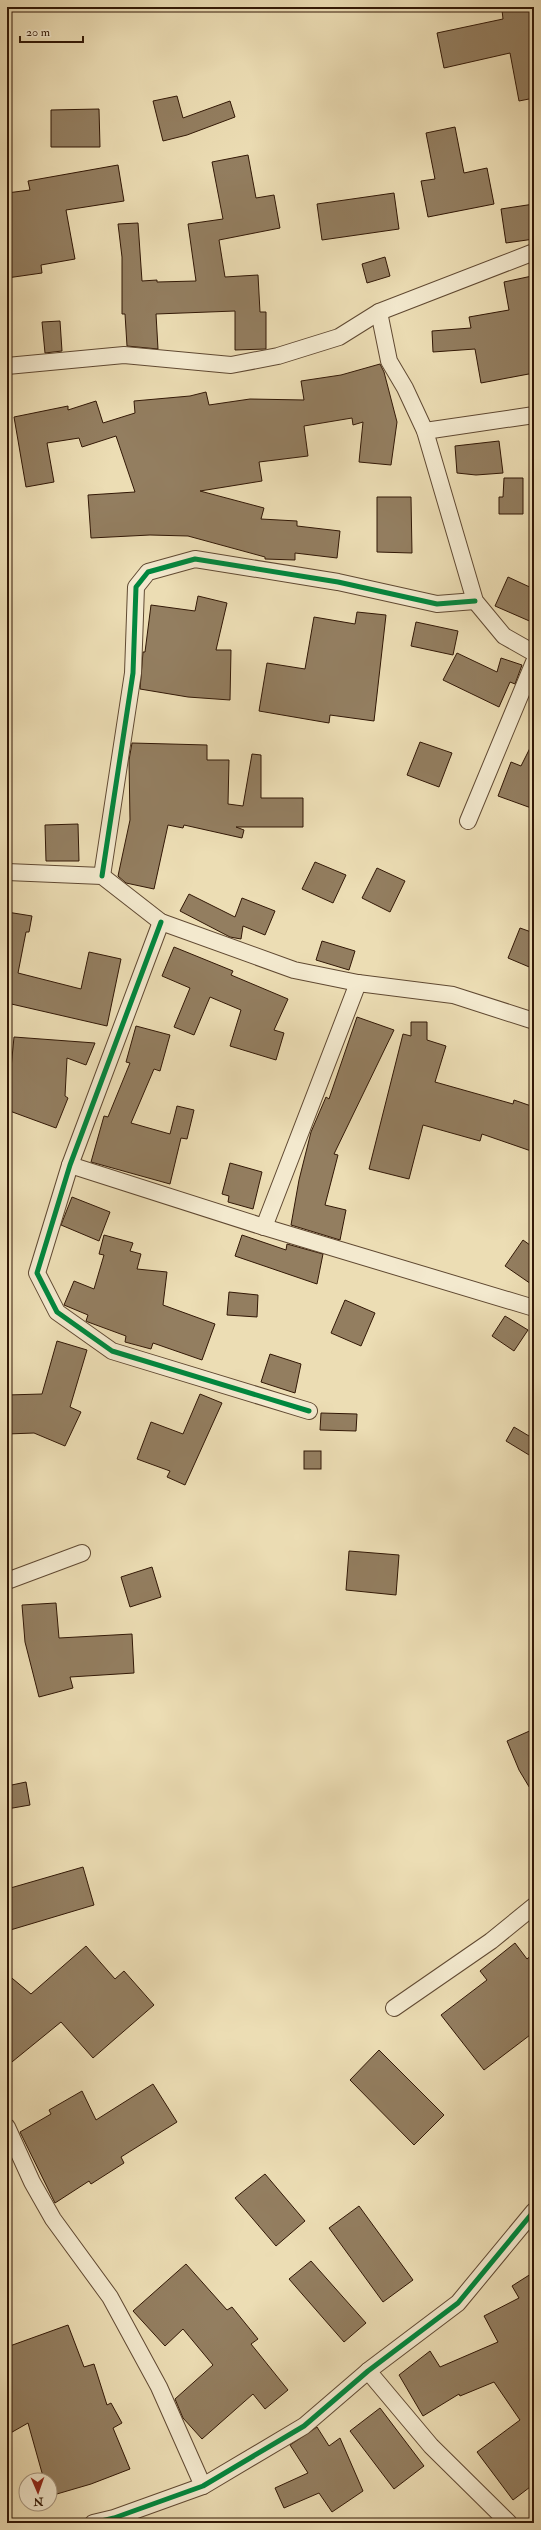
<svg xmlns="http://www.w3.org/2000/svg" width="541" height="2530" font-family="'IM FELL Double Pica',serif">
<rect width="100%" height="100%" fill="#ecddb4"/>
<filter id="stains"><feTurbulence type="fractalNoise" baseFrequency=".005" numOctaves="4"/><feColorMatrix values="0 0 0 0 .2 0 0 0 0 .09 0 0 0 0 .02 0 0 0 .5 -.17"/></filter>
<radialGradient id="worn" r=".72"><stop offset=".6" stop-color="#630" stop-opacity="0"/><stop offset="1" stop-color="#630" stop-opacity=".3"/></radialGradient>
<g fill="#937e60" stroke="#321806">
<path d="M 534,7 L 534,98 L 519,101 L 510,53 L 444,68 L 437,33 L 503,19 L 502,10 Z"/>
<path d="M 177,96 L 183,118 L 230,101 L 235,117 L 187,135 L 163,141 L 153,101 Z"/>
<path d="M 99,109 L 100,147 L 51,147 L 51,110 Z"/>
<path d="M 455,127 L 464,173 L 487,168 L 494,204 L 428,217 L 421,181 L 435,179 L 426,133 Z"/>
<path d="M 248,155 L 256,198 L 274,195 L 280,228 L 219,240 L 225,277 L 258,275 L 260,312 L 266,312 L 266,349 L 235,350 L 235,311 L 156,314 L 158,349 L 127,346 L 125,314 L 122,314 L 122,257 L 118,224 L 138,223 L 142,281 L 157,280 L 157,282 L 196,281 L 188,224 L 223,219 L 212,162 Z"/>
<path d="M 118,165 L 124,201 L 66,210 L 75,259 L 41,265 L 42,273 L 7,278 L 7,193 L 30,190 L 28,181 Z"/>
<path d="M 394,193 L 399,229 L 322,240 L 317,204 Z"/>
<path d="M 534,204 L 534,239 L 506,243 L 501,209 Z"/>
<path d="M 385,257 L 390,276 L 367,283 L 362,264 Z"/>
<path d="M 532,276 L 534,287 L 534,373 L 481,383 L 475,349 L 433,352 L 432,331 L 471,328 L 469,317 L 509,310 L 504,282 Z"/>
<path d="M 60,321 L 62,351 L 45,353 L 42,322 Z"/>
<path d="M 380,364 L 384,372 L 397,422 L 391,465 L 359,462 L 363,422 L 353,425 L 352,418 L 304,426 L 308,456 L 259,462 L 262,481 L 200,491 L 264,508 L 261,519 L 297,521 L 297,526 L 340,531 L 337,558 L 295,553 L 295,560 L 265,559 L 265,557 L 188,536 L 150,535 L 91,538 L 88,495 L 135,492 L 116,436 L 82,447 L 79,438 L 47,443 L 54,482 L 26,487 L 14,417 L 68,406 L 68,410 L 96,401 L 103,423 L 135,413 L 134,401 L 190,396 L 206,392 L 209,405 L 250,399 L 304,400 L 301,381 L 341,375 Z"/>
<path d="M 499,441 L 503,473 L 476,475 L 457,473 L 455,446 Z"/>
<path d="M 504,478 L 523,478 L 523,514 L 499,514 L 499,497 L 503,497 Z"/>
<path d="M 377,497 L 411,497 L 412,553 L 377,552 Z"/>
<path d="M 508,577 L 534,589 L 534,623 L 495,606 Z"/>
<path d="M 198,596 L 227,603 L 216,650 L 231,650 L 230,700 L 188,697 L 140,689 L 143,652 L 145,652 L 151,605 L 195,611 Z"/>
<path d="M 357,612 L 386,615 L 374,721 L 330,715 L 329,723 L 259,711 L 267,663 L 305,669 L 314,617 L 355,624 Z"/>
<path d="M 416,622 L 458,631 L 453,655 L 411,646 Z"/>
<path d="M 457,653 L 497,672 L 501,658 L 522,665 L 515,684 L 510,682 L 499,707 L 443,680 Z"/>
<path d="M 534,740 L 534,809 L 498,796 L 511,762 L 521,766 Z"/>
<path d="M 420,742 L 452,753 L 439,787 L 407,775 Z"/>
<path d="M 132,743 L 207,745 L 207,760 L 229,760 L 228,804 L 243,806 L 252,754 L 261,755 L 261,798 L 303,798 L 303,827 L 236,827 L 244,830 L 242,838 L 184,825 L 183,828 L 168,825 L 154,889 L 126,883 L 118,876 L 130,820 L 129,760 Z"/>
<path d="M 78,824 L 79,861 L 46,861 L 45,825 Z"/>
<path d="M 315,862 L 346,875 L 333,903 L 302,889 Z"/>
<path d="M 377,868 L 405,881 L 390,912 L 362,898 Z"/>
<path d="M 189,894 L 235,917 L 242,898 L 275,911 L 265,935 L 243,926 L 241,939 L 230,937 L 180,911 Z"/>
<path d="M 7,912 L 32,916 L 29,932 L 26,932 L 18,973 L 81,989 L 89,952 L 121,959 L 107,1026 L 7,1003 Z"/>
<path d="M 520,928 L 534,933 L 534,969 L 508,958 Z"/>
<path d="M 322,941 L 355,951 L 349,970 L 316,960 Z"/>
<path d="M 174,947 L 233,971 L 231,975 L 288,999 L 274,1030 L 284,1033 L 276,1060 L 230,1046 L 241,1010 L 210,997 L 194,1035 L 174,1027 L 190,988 L 162,976 Z"/>
<path d="M 357,1017 L 394,1030 L 334,1154 L 338,1155 L 325,1205 L 346,1210 L 340,1240 L 291,1225 L 299,1180 L 311,1132 L 326,1097 L 329,1099 Z"/>
<path d="M 411,1022 L 427,1022 L 427,1040 L 446,1046 L 435,1082 L 513,1104 L 514,1100 L 534,1107 L 534,1152 L 482,1134 L 480,1141 L 423,1125 L 409,1179 L 369,1169 L 403,1034 L 411,1036 Z"/>
<path d="M 136,1026 L 170,1035 L 160,1071 L 154,1069 L 131,1123 L 170,1134 L 177,1106 L 194,1110 L 187,1139 L 181,1138 L 170,1184 L 91,1162 L 104,1116 L 108,1117 L 130,1063 L 126,1062 Z"/>
<path d="M 14,1037 L 95,1043 L 86,1065 L 67,1058 L 65,1096 L 68,1098 L 56,1128 L 7,1110 Z"/>
<path d="M 230,1163 L 262,1172 L 253,1209 L 228,1202 L 229,1196 L 222,1194 Z"/>
<path d="M 72,1197 L 110,1212 L 99,1241 L 61,1225 Z"/>
<path d="M 104,1235 L 133,1243 L 130,1251 L 141,1254 L 137,1269 L 167,1272 L 163,1305 L 215,1324 L 202,1360 L 153,1343 L 151,1349 L 125,1342 L 126,1336 L 88,1322 L 86,1321 L 88,1315 L 64,1305 L 74,1281 L 94,1289 L 104,1255 L 99,1254 Z"/>
<path d="M 242,1235 L 286,1250 L 287,1244 L 323,1254 L 317,1284 L 235,1256 Z"/>
<path d="M 523,1240 L 534,1248 L 534,1286 L 505,1266 Z"/>
<path d="M 229,1292 L 258,1295 L 257,1317 L 227,1315 Z"/>
<path d="M 345,1300 L 375,1313 L 361,1346 L 331,1333 Z"/>
<path d="M 505,1316 L 528,1330 L 514,1351 L 492,1336 Z"/>
<path d="M 57,1341 L 87,1350 L 70,1407 L 81,1412 L 65,1446 L 34,1433 L 7,1434 L 7,1395 L 42,1394 Z"/>
<path d="M 270,1354 L 301,1364 L 295,1393 L 261,1382 Z"/>
<path d="M 200,1394 L 222,1403 L 185,1485 L 167,1477 L 170,1471 L 137,1459 L 151,1422 L 183,1434 Z"/>
<path d="M 321,1413 L 357,1414 L 356,1431 L 320,1430 Z"/>
<path d="M 514,1427 L 534,1439 L 534,1458 L 506,1441 Z"/>
<rect x="304" y="1451" width="17" height="18"/>
<path d="M 349,1551 L 399,1555 L 396,1595 L 346,1590 Z"/>
<path d="M 152,1567 L 161,1597 L 130,1607 L 121,1577 Z"/>
<path d="M 56,1603 L 59,1638 L 132,1634 L 134,1673 L 70,1677 L 73,1688 L 39,1697 L 25,1642 L 22,1605 Z"/>
<path d="M 534,1729 L 534,1795 L 519,1770 L 507,1741 Z"/>
<path d="M 26,1782 L 30,1805 L 7,1809 L 7,1786 Z"/>
<path d="M 83,1867 L 94,1905 L 7,1931 L 7,1889 Z"/>
<path d="M 515,1943 L 527,1959 L 534,1953 L 534,2032 L 484,2070 L 441,2015 L 487,1980 L 480,1971 Z"/>
<path d="M 86,1946 L 115,1979 L 124,1971 L 154,2005 L 93,2058 L 61,2022 L 7,2066 L 7,1974 L 31,1994 Z"/>
<path d="M 379,2050 L 444,2115 L 414,2145 L 350,2080 Z"/>
<path d="M 153,2084 L 177,2122 L 121,2157 L 124,2163 L 91,2184 L 89,2181 L 55,2203 L 20,2132 L 51,2114 L 49,2110 L 82,2091 L 96,2120 Z"/>
<path d="M 265,2174 L 305,2221 L 276,2246 L 235,2198 Z"/>
<path d="M 359,2206 L 413,2280 L 383,2302 L 329,2228 Z"/>
<path d="M 311,2261 L 366,2323 L 344,2342 L 289,2279 Z"/>
<path d="M 186,2264 L 227,2310 L 232,2307 L 258,2339 L 251,2344 L 288,2390 L 265,2409 L 253,2394 L 202,2439 L 183,2418 L 175,2399 L 213,2365 L 183,2329 L 165,2346 L 133,2311 Z"/>
<path d="M 534,2272 L 534,2484 L 513,2500 L 477,2452 L 520,2420 L 494,2382 L 460,2396 L 459,2394 L 423,2416 L 399,2375 L 430,2351 L 440,2367 L 498,2342 L 484,2316 L 519,2298 L 512,2286 Z"/>
<path d="M 68,2325 L 84,2367 L 94,2364 L 107,2405 L 111,2403 L 122,2423 L 113,2428 L 130,2469 L 91,2484 L 50,2496 L 50,2480 L 44,2480 L 28,2423 L 7,2435 L 7,2347 Z"/>
<path d="M 380,2408 L 424,2466 L 394,2489 L 350,2431 Z"/>
<path d="M 317,2427 L 329,2446 L 340,2438 L 363,2491 L 332,2512 L 319,2493 L 284,2508 L 275,2488 L 308,2473 L 290,2445 Z"/>
</g>
<g fill="none" stroke-linecap="round" stroke-linejoin="round">
<defs>
<g id="minor">
<path d="M 379,312 L 389,361 L 405,388 L 425,431 L 475,601 L 504,636 L 534,653"/>
<path d="M 7,366 L 124,355 L 231,365 L 278,356 L 339,337 L 379,312 L 534,252"/>
<path d="M 425,431 L 534,415"/>
<path d="M 468,821 L 534,662"/>
<path d="M 7,872 L 102,876 L 161,922 L 294,970 L 358,983 L 453,995 L 534,1021"/>
<path d="M 102,876 L 133,673 L 136,587 L 148,572 L 195,559 L 338,582 L 437,604 L 475,601"/>
<path d="M 161,922 L 70,1165 L 37,1273 L 57,1312 L 112,1351 L 309,1411"/>
<path d="M 70,1165 L 264,1227 L 534,1308"/>
<path d="M 264,1227 L 358,983"/>
<path d="M 7,1581 L 82,1553"/>
<path d="M 394,2008 L 491,1941 L 534,1906"/>
<path d="M 7,2127 L 32,2182 L 53,2219 L 110,2297 L 159,2387 L 203,2486"/>
<path d="M 368,2371 L 431,2446 L 509,2523"/>
<path d="M 93,2523 L 114,2518 L 203,2486 L 304,2426 L 368,2371 L 458,2303 L 534,2211"/>
</g>
</defs>
<use href="#minor" stroke="#604932" stroke-width="18"/>
<use href="#minor" stroke="#f3e9ce" stroke-width="16"/>
<defs>
<g id="cycleway">
<path d="M 102,876 L 133,673 L 136,587 L 148,572 L 195,559 L 338,582 L 437,604 L 475,601"/>
<path d="M 161,922 L 70,1165 L 37,1273 L 57,1312 L 112,1351 L 309,1411"/>
<path d="M 93,2523 L 114,2518 L 203,2486 L 304,2426 L 368,2371 L 458,2303 L 534,2211"/>
</g>
</defs>
<use href="#cycleway" stroke="#f3e9ce" stroke-width="8"/>
<use href="#cycleway" stroke="#00873e" stroke-width="5"/>
</g>
<rect width="541" height="2530" fill="none" stroke="#ecddb4" stroke-width="24"/>
<rect x="8" y="8" width="525" height="2514" fill="none" stroke="#321806" stroke-width="2"/>
<rect x="12" y="12" width="517" height="2506" fill="none" stroke="#321806"/>
<g transform="translate(38 2492) rotate(178)"><circle r="19" fill="#f3e9ce" stroke="#a6957e"/>
<path d="M0-3L7 15L0 10L-7 15Z" fill="#8f2418"/>
<text y="-6" font-size="11" font-weight="bold" text-anchor="middle" fill="#321806">N</text>
</g>
<path d="M20 36v6h63v-6" fill="none" stroke="#321806" stroke-width="2"/>
<text x="26" y="36" font-size="12" fill="#321806" stroke="#f3e9ce" stroke-width="3" paint-order="stroke">20 m</text>
<rect width="100%" height="100%" filter="url(#stains)"/>
<rect width="100%" height="100%" fill="url(#worn)"/>
</svg>
